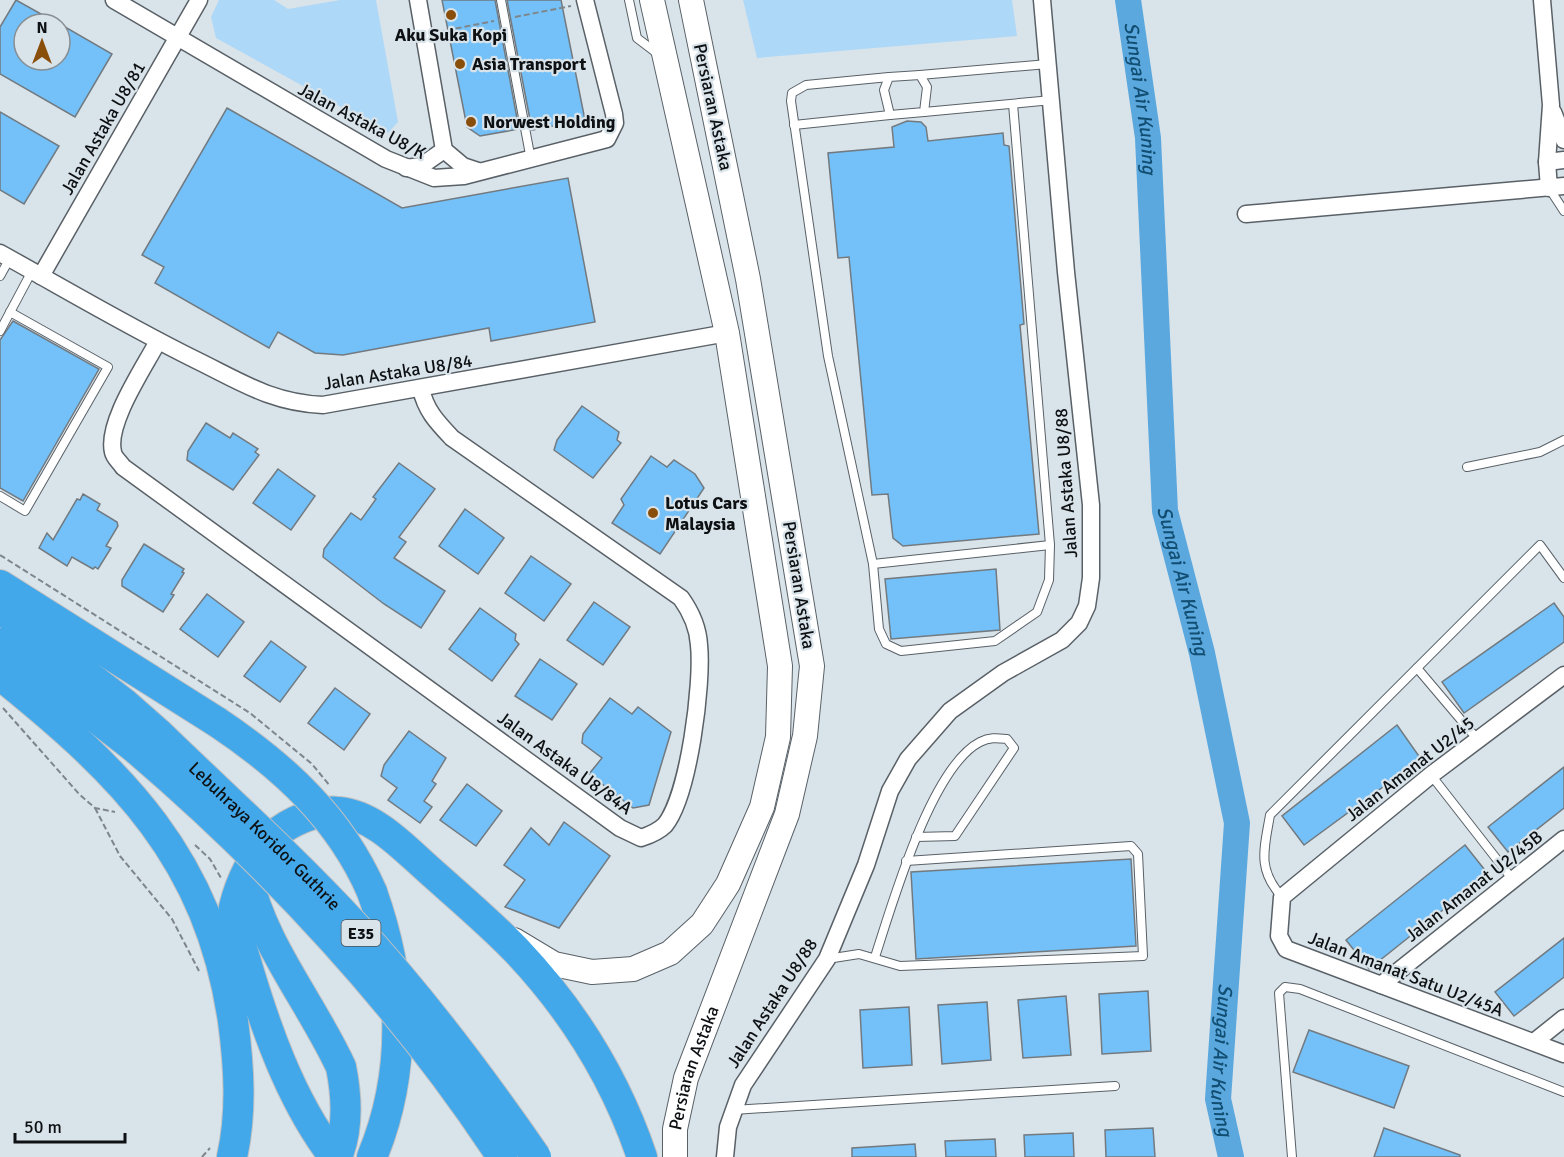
<svg xmlns="http://www.w3.org/2000/svg" width="1564" height="1157" font-family="Signika,sans-serif">
<rect width="100%" height="100%" fill="#d9e3ea"/>
<g fill="#aed8f7">
<path d="M 219,0 L 274,0 L 288,9 L 340,0 L 376,0 L 398,122 L 388,133 L 216,38 L 211,17 Z"/>
<path d="M 743,0 L 1012,0 L 1017,36 L 757,58 Z"/>
</g>
<g fill="none" stroke-linecap="round" stroke-linejoin="round">
<path stroke="#5ba8de" stroke-width="26" id="s1" d="M 1128,0 L 1148,138 L 1165,511 L 1202,653 L 1237,823 L 1218,1099 L 1231,1157"/>
</g>
<g fill="#73c1f8" stroke="#727a80" stroke-width="1.5">
<path d="M 16,0 L 59,24 L 24,24 L 24,60 L 60,60 L 60,24 L 112,54 L 75,117 L 0,74 L 0,27 Z"/>
<path d="M 442,0 L 495,0 L 519,129 L 480,136 L 467,127 Z"/>
<path d="M 507,0 L 561,0 L 585,120 L 532,130 Z"/>
<path d="M 227,108 L 402,208 L 568,178 L 595,322 L 491,341 L 489,328 L 343,355 L 315,353 L 278,332 L 269,348 L 155,283 L 164,267 L 142,255 Z"/>
<path d="M 0,112 L 59,146 L 24,204 L 0,190 Z"/>
<path d="M 907,121 L 921,122 L 926,127 L 928,141 L 1003,133 L 1004,145 L 1009,146 L 1024,324 L 1020,325 L 1039,534 L 903,546 L 893,538 L 888,494 L 872,495 L 849,257 L 838,258 L 828,153 L 894,147 L 892,127 Z"/>
<path d="M 13,321 L 99,369 L 23,501 L 0,488 L 0,340 Z"/>
<path d="M 582,406 L 619,432 L 617,440 L 621,443 L 593,478 L 554,450 L 557,440 Z"/>
<path d="M 206,423 L 230,438 L 233,433 L 258,449 L 255,452 L 259,455 L 233,490 L 187,460 L 188,451 Z"/>
<path d="M 651,456 L 667,467 L 674,460 L 695,474 L 704,488 L 660,554 L 612,523 L 624,505 L 621,499 Z"/>
<path d="M 399,463 L 435,489 L 399,537 L 406,542 L 394,558 L 445,591 L 421,628 L 384,604 L 323,557 L 324,549 L 351,513 L 361,520 L 376,499 L 373,497 Z"/>
<path d="M 278,469 L 315,496 L 291,530 L 253,503 Z"/>
<path d="M 83,494 L 100,504 L 97,510 L 117,522 L 118,526 L 106,546 L 111,548 L 98,569 L 95,567 L 93,569 L 72,557 L 67,566 L 39,548 L 47,533 L 53,540 L 77,499 L 80,500 Z"/>
<path d="M 465,509 L 504,538 L 478,574 L 439,546 Z"/>
<path d="M 144,544 L 184,569 L 182,572 L 184,573 L 171,594 L 174,595 L 163,612 L 122,586 L 122,580 Z"/>
<path d="M 531,556 L 571,584 L 544,621 L 505,593 Z"/>
<path d="M 996,569 L 1000,630 L 891,639 L 885,579 Z"/>
<path d="M 207,594 L 244,622 L 218,657 L 180,629 Z"/>
<path d="M 594,602 L 630,627 L 603,665 L 567,640 Z"/>
<path d="M 1554,603 L 1564,617 L 1564,642 L 1464,713 L 1442,682 Z"/>
<path d="M 480,608 L 516,634 L 515,640 L 519,644 L 492,681 L 449,649 Z"/>
<path d="M 271,641 L 306,667 L 280,702 L 244,676 Z"/>
<path d="M 540,659 L 577,684 L 552,720 L 515,696 Z"/>
<path d="M 335,688 L 370,714 L 344,750 L 308,723 Z"/>
<path d="M 610,698 L 632,714 L 638,707 L 671,732 L 649,805 L 633,808 L 589,774 L 602,758 L 582,743 L 583,734 Z"/>
<path d="M 1397,725 L 1421,759 L 1304,845 L 1282,816 Z"/>
<path d="M 409,731 L 446,758 L 432,781 L 436,784 L 424,801 L 432,807 L 420,823 L 388,800 L 397,788 L 381,776 L 384,765 Z"/>
<path d="M 1564,767 L 1564,808 L 1508,852 L 1488,827 Z"/>
<path d="M 467,784 L 502,811 L 476,846 L 440,820 Z"/>
<path d="M 564,822 L 610,856 L 559,928 L 505,907 L 525,880 L 504,865 L 531,828 L 549,845 Z"/>
<path d="M 1465,845 L 1488,874 L 1369,969 L 1346,940 Z"/>
<path d="M 1131,859 L 1136,946 L 916,959 L 911,872 Z"/>
<path d="M 1564,938 L 1564,977 L 1514,1016 L 1495,992 Z"/>
<path d="M 1148,991 L 1151,1051 L 1102,1054 L 1099,994 Z"/>
<path d="M 1066,996 L 1071,1055 L 1023,1058 L 1018,1000 Z"/>
<path d="M 987,1002 L 991,1060 L 942,1064 L 938,1005 Z"/>
<path d="M 909,1007 L 912,1065 L 863,1068 L 860,1010 Z"/>
<path d="M 1309,1030 L 1409,1066 L 1394,1108 L 1293,1072 Z"/>
<path d="M 1153,1128 L 1155,1157 L 1106,1157 L 1105,1130 Z"/>
<path d="M 1384,1128 L 1460,1155 L 1460,1157 L 1374,1157 Z"/>
<path d="M 1073,1133 L 1074,1157 L 1025,1157 L 1024,1135 Z"/>
<path d="M 995,1139 L 996,1157 L 946,1157 L 945,1141 Z"/>
<path d="M 915,1144 L 916,1157 L 852,1157 L 852,1148 Z"/>
</g>
<g fill="none" stroke-linecap="round" stroke-linejoin="round">
<defs>
<g id="service">
<path d="M 501,0 L 531,160"/>
<path d="M 629,0 L 637,38 L 658,54"/>
<path d="M 920,75 L 927,87 L 924,112 L 890,115 L 884,90 L 889,77 Z"/>
<path d="M 920,75 L 1048,64"/>
<path d="M 889,77 L 806,85 L 792,93 L 791,101 L 828,356 L 873,564 L 879,629 L 886,644 L 901,651 L 995,641 L 1037,612 L 1049,580 L 1050,545 L 1013,104"/>
<path d="M 924,112 L 1052,100"/>
<path d="M 794,125 L 890,115"/>
<path d="M 1549,188 L 1564,211"/>
<path d="M 0,276 L 10,258"/>
<path d="M 0,331 L 32,271"/>
<path d="M 1467,467 L 1540,452 L 1564,440"/>
<path d="M 0,496 L 25,511 L 108,367 L 10,312"/>
<path d="M 873,564 L 1050,545"/>
<path d="M 1417,668 L 1478,740"/>
<path d="M 1431,775 L 1513,880"/>
<path d="M 1282,897 C 1257,869 1264,850 1270,815 L 1540,545 L 1564,578"/>
<path d="M 875,957 C 892,905 931,767 980,742 C 990,737 997,738 1007,739 L 1014,748 L 955,836 L 916,837"/>
<path d="M 827,959 L 859,954 L 900,966 L 1143,956 L 1138,854 L 1131,846 L 906,861"/>
<path d="M 733,1110 L 1115,1086"/>
<path d="M 1292,1157 L 1279,993 L 1285,987 L 1300,989 L 1564,1092"/>
</g>
<g id="minor">
<path d="M 114,0 L 386,159 L 434,178 L 464,176 L 607,139 L 615,123 L 614,114 L 585,0"/>
<path d="M 418,0 L 444,150 L 463,166 L 478,171"/>
<path d="M 1542,0 L 1551,105 L 1547,162 L 1549,188"/>
<path d="M 1553,112 L 1564,140"/>
<path d="M 1547,162 L 1564,160"/>
<path d="M 406,168 L 421,166 L 444,150"/>
<path d="M 1246,214 L 1564,186"/>
<path d="M 0,253 C 65,289 129,327 196,360 C 241,382 272,403 323,405 L 727,333"/>
<path d="M 41,276 L 199,0"/>
<path d="M 158,341 C 144,368 106,423 113,452 C 114,458 120,462 123,467 L 620,828 L 641,838 C 650,835 658,832 665,825 C 689,795 703,683 699,645 C 698,627 691,612 681,598 L 452,438 C 437,422 426,411 421,389"/>
<path d="M 1564,675 L 1431,775 L 1282,897 L 1279,936 L 1286,949 L 1564,1054"/>
<path d="M 1381,985 L 1564,839"/>
<path d="M 1534,1042 L 1564,1018"/>
<path d="M 725,1157 L 728,1127 L 743,1085 L 827,959 L 866,865 L 890,791 L 908,759 L 950,711 L 1003,673 L 1062,640 L 1079,623 L 1087,606 L 1091,578 L 1091,505 L 1066,272 L 1042,0"/>
</g>
<g id="secondary">
<path d="M 514,940 L 554,964 L 592,972 L 633,969 L 670,953 L 702,924 L 728,884 L 762,807 L 778,737 L 780,666 L 727,333 L 652,0"/>
<path id="s2" d="M 675,1157 L 675,1129 L 686,1078 L 787,814 L 805,736 L 812,666 L 748,279 L 691,0"/>
</g>
<g id="motorway">
<path d="M 0,585 L 217,722"/>
<path d="M 0,608 L 125,704 L 159,734"/>
<path d="M 0,643 L 136,749"/>
<path d="M 0,675 C 123,774 209,858 233,1021 C 239,1066 242,1112 232,1157"/>
<path d="M 247,875 C 262,945 311,1002 341,1067 C 347,1097 349,1128 337,1157"/>
<path d="M 372,892 C 403,979 408,1070 372,1157"/>
<path d="M 334,1157 C 290,1100 264,1024 244,955 C 240,942 231,920 234,907 C 240,882 254,852 273,836 C 289,822 317,809 339,812 C 374,815 404,848 429,870 C 458,896 489,922 516,950 C 572,1009 616,1080 642,1157"/>
</g>
</defs>
<use href="#service" stroke="#596167" stroke-width="10"/>
<use href="#minor" stroke="#596167" stroke-width="19"/>
<use href="#secondary" stroke="#596167" stroke-width="26"/>
<use href="#motorway" stroke="#c0c1c2" stroke-width="32"/>
<g stroke="#7f868b" stroke-width="2" stroke-dasharray="6 3" stroke-linecap="butt">
<path d="M 515,17 L 571,6"/>
<path d="M 438,32 L 494,21"/>
<path d="M 0,555 L 250,713 L 312,764 L 330,786"/>
<path d="M 3,708 L 79,794 L 95,808 L 115,812"/>
<path d="M 95,808 L 120,856 L 172,919 L 199,971"/>
<path d="M 195,845 L 210,859 L 221,878"/>
<path d="M 202,1157 L 210,1148"/>
</g>
<use href="#service" stroke="#fff" stroke-width="8"/>
<use href="#minor" stroke="#fff" stroke-width="16"/>
<use href="#secondary" stroke="#fff" stroke-width="24"/>
<use href="#motorway" stroke="#43a8ea" stroke-width="30"/>
<defs>
<g id="motorway-bridge">
<path d="M 217,722 C 283,766 340,818 372,892"/>
<path id="s3" d="M 159,734 C 224,797 292,858 354,925 C 421,997 480,1076 536,1157"/>
<path d="M 136,749 C 272,865 404,1007 502,1157"/>
</g>
</defs>
<use href="#motorway-bridge" stroke="#c0c1c2" stroke-width="32" stroke-linecap="butt"/>
<use href="#motorway-bridge" stroke="#43a8ea" stroke-width="30"/>
</g>
<g fill="#8a4e0b" stroke="#d9e3ea" stroke-width="2">
<circle cx="451" cy="15" r="6"/>
<circle cx="460" cy="64" r="6"/>
<circle cx="471" cy="122" r="6"/>
<circle cx="653" cy="513" r="6"/>
</g>
<g text-anchor="middle" stroke-width="4.5" stroke-linejoin="round" paint-order="stroke">
<rect fill="#d9e3ea" stroke="#4b5054" stroke-width="1.5" x="341.5" y="920" width="39" height="26" rx="4.5"/>
<g font-size="16" font-weight="bold" fill="#0e1113">
<text x="361" y="939">E35</text>
</g>
<g font-size="18" font-weight="bold" fill="#0e1113" stroke="#d9e3ea" text-anchor="start">
<text x="451" y="41" text-anchor="middle">Aku Suka Kopi</text>
<text x="472" y="70">Asia Transport</text>
<text x="483" y="128">Norwest Holding</text>
<text x="665" y="509">Lotus Cars<tspan x="665" dy="21">Malaysia</tspan></text>
</g>
<g font-size="18" fill="#0e1113" stroke="#d9e3ea">
<text transform="translate(713 107) rotate(78)" y="6">Persiaran Astaka</text>
<text transform="translate(362 121) rotate(28)" y="6">Jalan Astaka U8/K</text>
<text transform="translate(103 128) rotate(-60)" y="6">Jalan Astaka U8/81</text>
<text transform="translate(398 372) rotate(-9)" y="6">Jalan Astaka U8/84</text>
<text transform="translate(1066 483) rotate(-94)" y="6">Jalan Astaka U8/88</text>
<text transform="translate(799 585) rotate(81)" y="6">Persiaran Astaka</text>
<text transform="translate(565 763) rotate(36)" y="6">Jalan Astaka U8/84A</text>
<text transform="translate(1410 769) rotate(-38)" y="6">Jalan Amanat U2/45</text>
<text dy="6" stroke="none"><textPath href="#s3" startOffset="147">Lebuhraya Koridor Guthrie</textPath></text>
<text transform="translate(1474 886) rotate(-38)" y="6">Jalan Amanat U2/45B</text>
<text transform="translate(1406 974) rotate(21)" y="6">Jalan Amanat Satu U2/45A</text>
<text transform="translate(772 1003) rotate(-57)" y="6">Jalan Astaka U8/88</text>
<text dy="6" stroke="none"><textPath href="#s2" startOffset="92">Persiaran Astaka</textPath></text>
</g>
<g font-size="20" font-style="italic" fill="#124e72" stroke="#d9e3ea">
<text dy="7" stroke="none"><textPath href="#s1" startOffset="99">Sungai Air Kuning</textPath></text>
<text dy="7" stroke="none"><textPath href="#s1" startOffset="585">Sungai Air Kuning</textPath></text>
<text dy="7" stroke="none"><textPath href="#s1" startOffset="1071">Sungai Air Kuning</textPath></text>
</g>
</g>
<g transform="translate(42 42)"><circle r="28" fill="#d9e3ea" stroke="#888f94" stroke-width="1.5"/>
<path d="M0-4.5L10 22L0 15L-10 22Z" fill="#8a4e0b"/>
<text y="-9" font-size="16" font-weight="bold" text-anchor="middle" fill="#0e1113">N</text>
</g>
<path d="M15 1133v9h110v-9" fill="none" stroke="#0e1113" stroke-width="3"/>
<text x="24" y="1133" font-size="18" fill="#0e1113" stroke="#d9e3ea" stroke-width="4.5" paint-order="stroke">50 m</text>
</svg>
